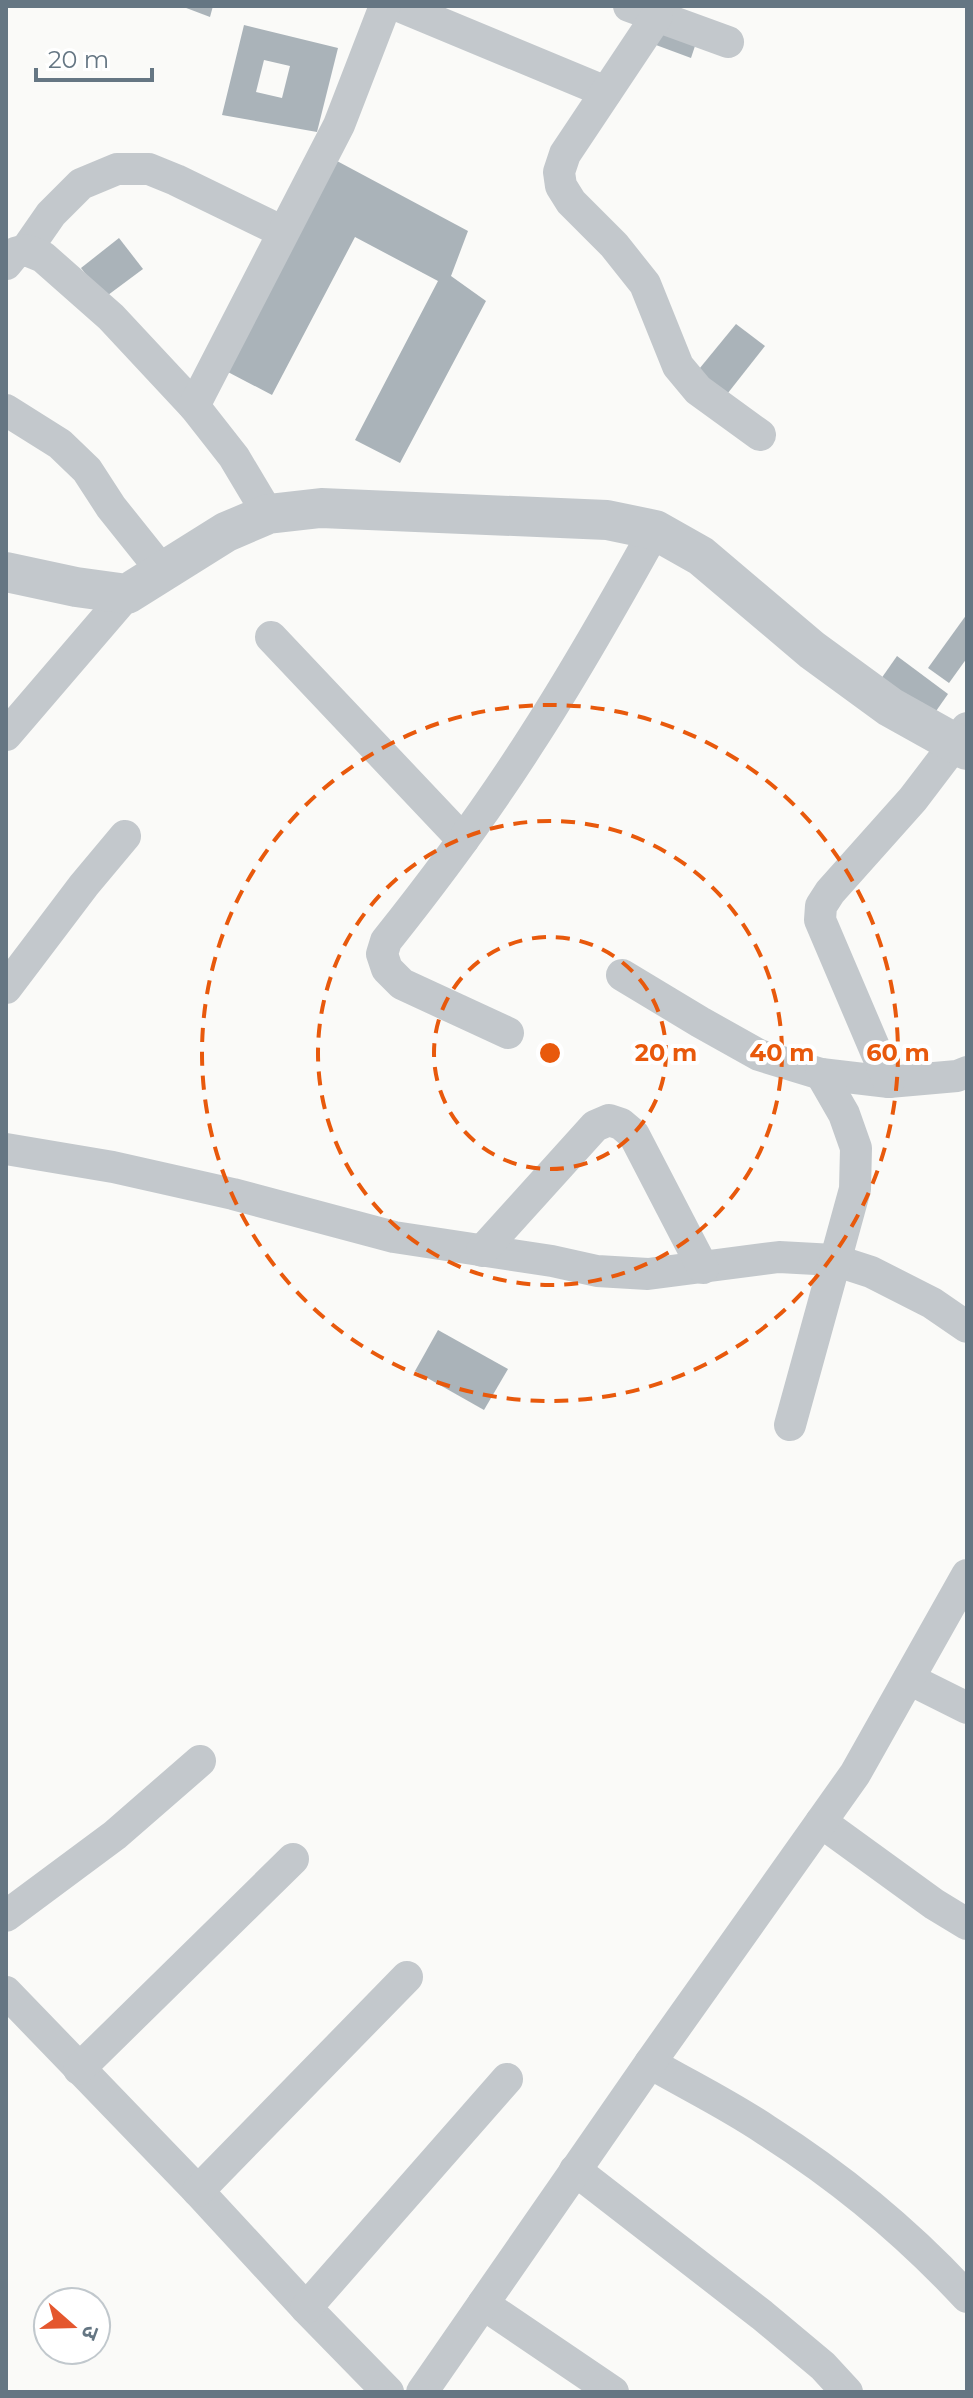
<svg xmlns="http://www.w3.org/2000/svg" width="973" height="2398" font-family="Montserrat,'Noto Sans Devanagari',sans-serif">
<rect width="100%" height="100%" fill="#fafaf8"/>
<g fill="#aab3b9" fill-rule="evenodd">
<path d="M 181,6 L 213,6 L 210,17 Z"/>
<path d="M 664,24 L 698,37 L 691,58 L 656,45 Z"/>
<path d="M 244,25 L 338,48 L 317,132 L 222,115 ZM 264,60 L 290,66 L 282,98 L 256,92 Z"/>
<path d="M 337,161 L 468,231 L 451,276 L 486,301 L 400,463 L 355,440 L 438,281 L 355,237 L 272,395 L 226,371 Z"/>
<path d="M 119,238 L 143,269 L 104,298 L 81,268 Z"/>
<path d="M 736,324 L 765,346 L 724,398 L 695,374 Z"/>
<path d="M 967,614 L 967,658 L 949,683 L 928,668 Z"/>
<path d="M 897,656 L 948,694 L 927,724 L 876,686 Z"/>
<path d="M 438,1330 L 508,1369 L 484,1410 L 415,1371 Z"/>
</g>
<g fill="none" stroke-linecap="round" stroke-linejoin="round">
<g stroke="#c3c8cc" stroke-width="32">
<path d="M 399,6 L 606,92"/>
<path d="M 629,6 L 728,42"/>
<path d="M 657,16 L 565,154 L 559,172 L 561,186 L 571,202 L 614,245 L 645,284 L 678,366 L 698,390 L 760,435"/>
<path d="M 26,250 L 51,214 L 81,184 L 117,169 L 149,169 L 176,180 L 283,232"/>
<path d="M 6,264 L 15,253 L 26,250 L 43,257 L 111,317 L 194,406"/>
<path d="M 6,410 L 60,444 L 87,470 L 111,507 L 163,572"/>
<path d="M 268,514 L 234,457 L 194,406 L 339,125 L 385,6"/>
<path d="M 271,637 L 463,840"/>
<path d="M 6,735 L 127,594"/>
<path d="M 622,975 L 700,1022 L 759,1055 L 821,1074 L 889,1082 L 957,1076 L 967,1072"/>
<path d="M 6,988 L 84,885 L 125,836"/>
<path d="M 508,1033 L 402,984 L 387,969 L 382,954 L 386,941 C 437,877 486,811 530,742 C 575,673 615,602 655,530"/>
<path d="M 889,1082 L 820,920 L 821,906 L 830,892 L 913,799 L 967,728"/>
<path d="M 6,1149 L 113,1167 L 233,1194 L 394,1237 L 552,1261 L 597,1271 L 648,1274 L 779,1257 L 834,1260 L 871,1272 L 932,1303 L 967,1327"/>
<path d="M 482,1251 L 595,1126 L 609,1120 L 621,1124 L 634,1135 L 703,1268"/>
<path d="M 790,1425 L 855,1189 L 856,1148 L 844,1114 L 821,1074"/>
<path d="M 909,1679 L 967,1708"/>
<path d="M 821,1822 L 934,1904 L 967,1924"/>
<path d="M 6,1916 L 115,1835 L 200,1761"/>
<path d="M 6,1992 L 198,2191 L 306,2308 L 388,2392"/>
<path d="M 650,2063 C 688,2085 729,2105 766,2130 C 840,2177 907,2232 967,2297"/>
<path d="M 79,2069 L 293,1859"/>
<path d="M 575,2170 L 762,2315 L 823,2366 L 847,2392"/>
<path d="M 198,2191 L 407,1977"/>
<path d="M 483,2304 L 613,2392"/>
<path d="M 306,2308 L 507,2079"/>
<path d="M 422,2392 L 650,2063 L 855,1774 L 967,1575"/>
</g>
<path stroke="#c3c8cc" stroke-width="40" d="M 6,572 L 76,587 L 127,594 L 226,532 L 268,514 L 321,508 L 607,520 L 655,530 L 701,556 L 812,650 L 890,707 L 967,750"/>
</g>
<g fill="none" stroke="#e8590c" stroke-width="4" stroke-dasharray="14 10">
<circle cx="550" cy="1053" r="116"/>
<circle cx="550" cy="1053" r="232"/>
<circle cx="550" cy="1053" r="348"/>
</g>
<circle cx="550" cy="1053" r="12" fill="#e8590c" stroke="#fff" stroke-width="4"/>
<g font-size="24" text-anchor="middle" font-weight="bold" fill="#e8590c" stroke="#fff" stroke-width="8" stroke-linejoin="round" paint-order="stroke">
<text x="666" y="1061">20 m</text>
<text x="782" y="1061">40 m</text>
<text x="898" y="1061">60 m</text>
</g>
<rect width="973" height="2398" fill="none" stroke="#657683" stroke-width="16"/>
<g transform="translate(72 2326) rotate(110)"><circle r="38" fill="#ffffff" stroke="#c1c8cd" stroke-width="2"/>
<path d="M0-6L14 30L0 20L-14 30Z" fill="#e4572e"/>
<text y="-12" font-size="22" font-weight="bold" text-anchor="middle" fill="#657683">उ</text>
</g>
<path d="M36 68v12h116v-12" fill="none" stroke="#657683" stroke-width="4"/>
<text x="48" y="68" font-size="24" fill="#657683" stroke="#ffffff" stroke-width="6" paint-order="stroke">20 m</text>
</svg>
